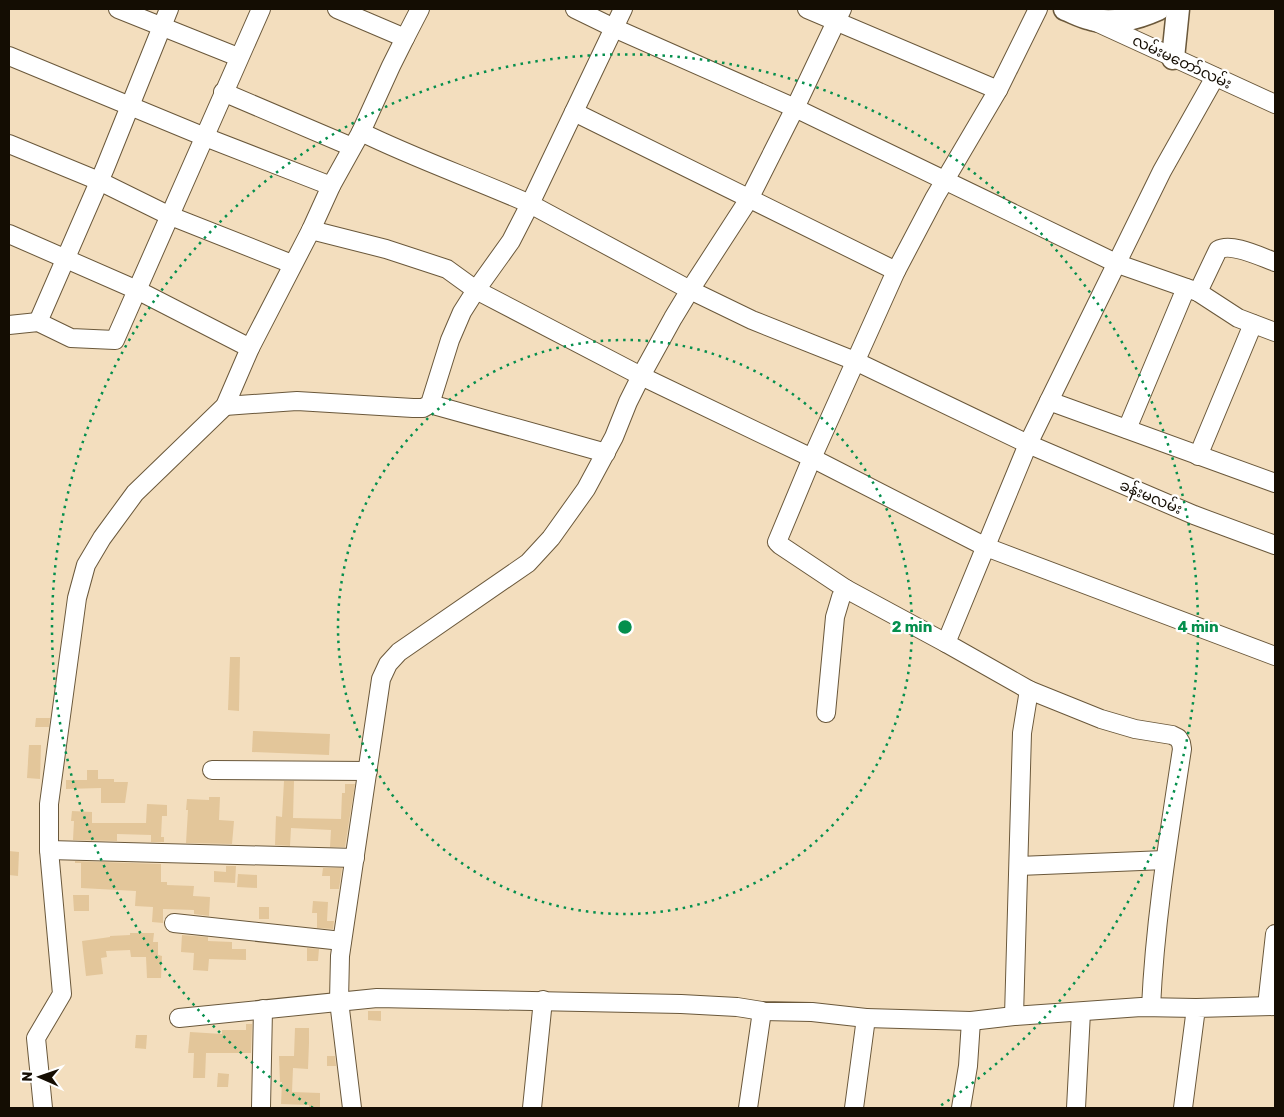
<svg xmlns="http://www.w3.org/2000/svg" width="1284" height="1117" font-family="Rubik,'Noto Sans Myanmar',sans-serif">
<rect width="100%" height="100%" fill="#f3debe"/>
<g fill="#e3c69a">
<path d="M 230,657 L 240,657 L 239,711 L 228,710 Z"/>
<path d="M 36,718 L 50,718 L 49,727 L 35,727 Z"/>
<path d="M 253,731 L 330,734 L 329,755 L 252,752 Z"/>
<path d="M 29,745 L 41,745 L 40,779 L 27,778 Z"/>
<path d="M 87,770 L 98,770 L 98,779 L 114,779 L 114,782 L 128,782 L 125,803 L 101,803 L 101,788 L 66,789 L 66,780 L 87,780 Z"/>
<path d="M 284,781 L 294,781 L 293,818 L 341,819 L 342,793 L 345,793 L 345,784 L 355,784 L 345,847 L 330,847 L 331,830 L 291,828 L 290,846 L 275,845 L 276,816 L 282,817 Z"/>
<path d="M 209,797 L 220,797 L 219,820 L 234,821 L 232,844 L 186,843 L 188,810 L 186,810 L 187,799 L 209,800 Z"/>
<path d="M 147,804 L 167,805 L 167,816 L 162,816 L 161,837 L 164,837 L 164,842 L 151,842 L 151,835 L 117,834 L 117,841 L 73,840 L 74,821 L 71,821 L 72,811 L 92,812 L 92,823 L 146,823 Z"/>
<path d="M 9,851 L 19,852 L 18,876 L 9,875 Z"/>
<path d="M 75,861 L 161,864 L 161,882 L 167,882 L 167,885 L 194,886 L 193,896 L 210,897 L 209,916 L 194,914 L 194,910 L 163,909 L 163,923 L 152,922 L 153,907 L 135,906 L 136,891 L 81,888 L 81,863 L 75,863 Z"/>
<path d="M 226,866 L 236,866 L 235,883 L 214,882 L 214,871 L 226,872 Z"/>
<path d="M 323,868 L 342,868 L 339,889 L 330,889 L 330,876 L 322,876 Z"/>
<path d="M 238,874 L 257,875 L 257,888 L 237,887 Z"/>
<path d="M 73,895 L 89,895 L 89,911 L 74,911 Z"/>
<path d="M 313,901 L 328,902 L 327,921 L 334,921 L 333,929 L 317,928 L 317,913 L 312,913 Z"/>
<rect x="259" y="907" width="10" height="12"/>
<path d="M 130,933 L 154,933 L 153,942 L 158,942 L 158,955 L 162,956 L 161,978 L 147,978 L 146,957 L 131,957 L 130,950 L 106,951 L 107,957 L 101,958 L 103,974 L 86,976 L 82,941 L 110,937 L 110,936 L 130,935 Z"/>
<path d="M 182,935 L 208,937 L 208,941 L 232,942 L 232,949 L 246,949 L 246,960 L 209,959 L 208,971 L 193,970 L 194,953 L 181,952 Z"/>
<path d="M 307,948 L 319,949 L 318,961 L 307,961 Z"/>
<path d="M 368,1011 L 381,1011 L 381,1021 L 368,1020 Z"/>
<path d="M 246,1024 L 252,1024 L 251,1053 L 206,1053 L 205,1078 L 193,1078 L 194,1053 L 188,1053 L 190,1032 L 222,1034 L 222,1030 L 246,1030 Z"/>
<path d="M 295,1028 L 309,1028 L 309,1043 L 308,1069 L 293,1068 L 292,1092 L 320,1093 L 320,1108 L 309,1108 L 309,1105 L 281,1104 L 282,1082 L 280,1082 L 279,1056 L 294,1056 Z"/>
<path d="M 136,1035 L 147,1035 L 146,1049 L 135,1048 Z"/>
<path d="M 327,1056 L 335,1056 L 336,1066 L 327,1066 Z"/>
<path d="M 218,1073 L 229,1074 L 228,1087 L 217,1087 Z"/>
</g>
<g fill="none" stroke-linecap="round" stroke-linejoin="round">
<defs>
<g id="minor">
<path d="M 118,9 L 238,57"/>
<path d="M 337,9 L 405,38 L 420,9"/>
<path d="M 575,9 L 614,28 L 795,108 L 1118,264 L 1198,292 L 1238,318 L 1275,332"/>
<path d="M 623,9 L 530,204 L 690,290 L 752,320 L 855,361 L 1028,444 L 1194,515 L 1275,545"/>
<path d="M 807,9 L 998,90"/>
<path d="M 1096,22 L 1275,104"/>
<path d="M 9,56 L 205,137 L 331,186"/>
<path d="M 223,92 L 352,147"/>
<path d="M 574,112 L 896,271"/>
<path d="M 9,144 L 99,181 L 168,215 L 292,264"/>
<path d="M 311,230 L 386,249 L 447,269 L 476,290 L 641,376 L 812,458 L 986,547 L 1275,656"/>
<path d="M 9,234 L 137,290 L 250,348 L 311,230 L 331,186 L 361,132"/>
<path d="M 1198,292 L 1218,250 C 1231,242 1261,257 1275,262"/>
<path d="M 38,322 L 105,168 L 169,9"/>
<path d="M 9,325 L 38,322 L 71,338 L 115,340 L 261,9"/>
<path d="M 1049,401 L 1275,483"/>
<path d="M 430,404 L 606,453"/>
<path d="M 225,406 L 297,401 L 413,408 L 423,408 L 430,404 L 450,340 L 462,312 L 476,290 L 511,241 L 530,204 C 474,179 416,159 361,132 L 391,66 L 405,38"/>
<path d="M 1127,429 L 1186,288"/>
<path d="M 1198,456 L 1253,324"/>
<path d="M 946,643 L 846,589 L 780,545 L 777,542 L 812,458 L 896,271 L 935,197 L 998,90 L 1038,9"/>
<path d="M 826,713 L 835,617 L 841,597 L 846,589"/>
<path d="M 212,770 L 368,771"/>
<path d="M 49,850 L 355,858"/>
<path d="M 1019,866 L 1165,860"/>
<path d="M 174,923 L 342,941"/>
<path d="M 1267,1006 L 1275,934"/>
<path d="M 1151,1007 C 1155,920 1169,835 1182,749 L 1181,743 L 1178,738 L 1172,735 L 1135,729 L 1101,719 L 1029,690 L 946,643 L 1028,444 L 1049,401 L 1162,171 L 1215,77"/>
<path d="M 1014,1016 L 1022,733 L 1029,690"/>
<path d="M 179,1018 L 377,998 L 681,1004 L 737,1007 L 762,1011 L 812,1012 L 866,1018 L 854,1108"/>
<path d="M 866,1018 L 971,1021 L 1014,1016 L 1141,1007 L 1196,1008"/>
<path d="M 43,1108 L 36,1038 L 62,994 L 49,850 L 49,804 L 77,598 L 86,565 L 102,538 L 135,493 L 225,406 L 250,348"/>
<path d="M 261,1108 L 263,1009"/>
<path d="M 352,1108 L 339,1001 L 340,956 L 381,679 L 388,664 L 399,652 L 528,563 L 551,538 L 586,489 L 614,437 L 628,402 L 641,376 L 673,318 L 690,290 L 749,199 L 795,108 L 842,9"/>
<path d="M 532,1108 L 543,1000"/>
<path d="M 748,1108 L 762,1011"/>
<path d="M 961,1108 L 968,1066 L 971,1021"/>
<path d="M 1076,1108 L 1081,1012"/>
<path d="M 1183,1108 L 1196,1008 L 1275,1006"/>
</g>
<g id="major">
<path d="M 1065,9 C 1073,12 1080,16 1088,18 C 1110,26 1138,18 1158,9"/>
<path d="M 1173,58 L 1178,9"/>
</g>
</defs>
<use href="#minor" stroke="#6a583b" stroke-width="20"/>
<use href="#major" stroke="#6a583b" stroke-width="25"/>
<use href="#minor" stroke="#fff" stroke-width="18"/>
<use href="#major" stroke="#fff" stroke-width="22"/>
</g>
<g fill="none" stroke="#058f4d" stroke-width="2.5" stroke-dasharray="2.5 5">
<circle cx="625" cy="627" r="287"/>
<path d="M313 1108A573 573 0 1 1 937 1108"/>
</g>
<g text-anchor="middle" stroke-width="4.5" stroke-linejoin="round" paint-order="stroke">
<g font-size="15" fill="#140d03" stroke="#fff">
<text transform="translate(1182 62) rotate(25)" y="5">လမ်းမတော်လမ်း</text>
<text transform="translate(1151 497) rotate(23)" y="5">ခန်းမလမ်း</text>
</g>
</g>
<circle cx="625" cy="627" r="8" fill="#058f4d" stroke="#fff" stroke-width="2.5"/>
<g font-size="15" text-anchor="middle" font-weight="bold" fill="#058f4d" stroke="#fff" stroke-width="4.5" stroke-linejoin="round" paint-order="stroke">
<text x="912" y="632">2 min</text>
<text x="1198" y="632">4 min</text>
</g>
<rect width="1284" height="1117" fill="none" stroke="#140d03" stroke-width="20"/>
<g transform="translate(40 1077) rotate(272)" stroke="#ffffff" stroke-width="4" paint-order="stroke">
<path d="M0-4L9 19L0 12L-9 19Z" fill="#140d03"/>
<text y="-8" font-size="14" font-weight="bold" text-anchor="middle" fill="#140d03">N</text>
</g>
</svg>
